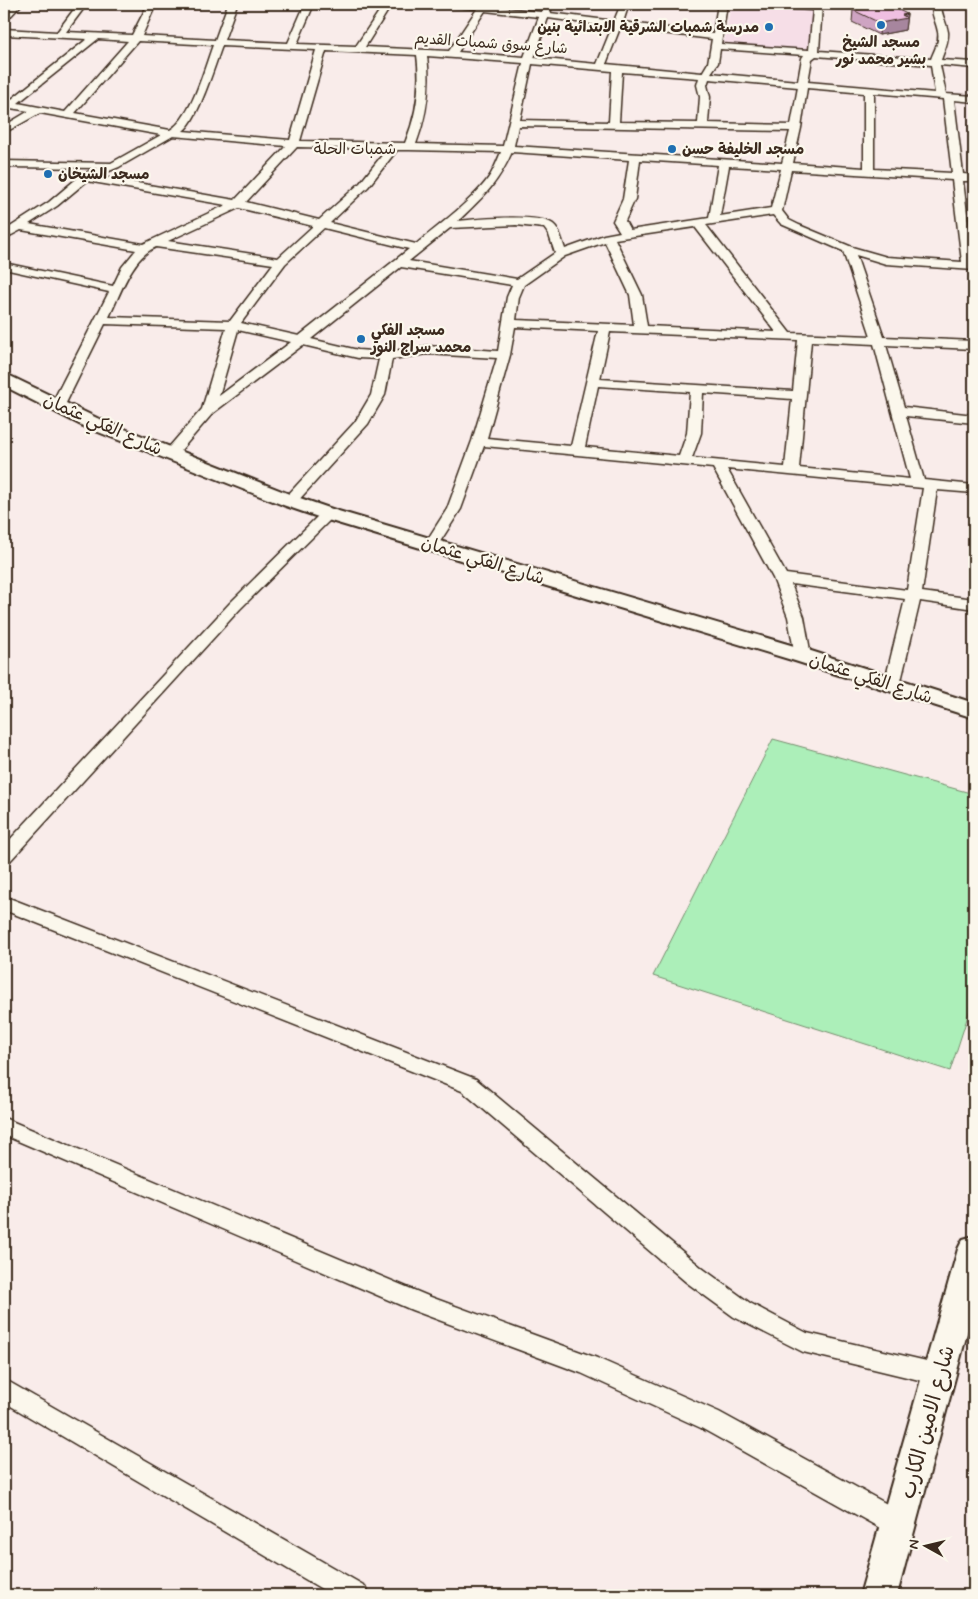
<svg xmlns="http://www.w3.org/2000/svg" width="978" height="1599" font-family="Mynerve,'Playpen Sans Arabic',sans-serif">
<rect width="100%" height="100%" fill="#f9ecea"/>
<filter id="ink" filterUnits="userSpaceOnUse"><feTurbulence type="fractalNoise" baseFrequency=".02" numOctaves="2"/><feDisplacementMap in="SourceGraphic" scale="10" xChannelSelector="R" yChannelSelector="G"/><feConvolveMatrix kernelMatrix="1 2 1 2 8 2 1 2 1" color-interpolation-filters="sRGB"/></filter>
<g filter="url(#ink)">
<path fill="#f6dee7" d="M 731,5 L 813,9 L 810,49 L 724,45 Z"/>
<path fill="#acefb9" stroke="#748c6c" d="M 773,739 L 974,794 L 974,997 L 950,1071 L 653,976 Z"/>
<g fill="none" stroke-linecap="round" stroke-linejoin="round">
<defs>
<g id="street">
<path d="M 12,4 L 22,4 L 7,20 L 4,21 L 4,13 Z"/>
<path d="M 78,4 L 87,4 L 66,32 L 132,35 L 148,4 L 156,4 L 142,36 L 215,40 L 228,4 L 237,4 L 224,40 L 288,43 L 305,4 L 314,4 L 297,44 L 356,46 L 384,4 L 392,4 L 365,47 L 449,51 L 477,9 L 455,7 L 451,4 L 489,4 L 489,6 L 541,12 L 545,4 L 553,4 L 550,13 L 614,21 L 621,4 L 629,4 L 623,22 L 713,34 L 718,4 L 727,4 L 721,44 L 809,50 L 813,10 L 752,7 L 747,4 L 822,4 L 819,51 L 931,59 C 934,51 940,41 938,32 C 936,21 931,15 932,4 L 941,4 C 941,15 946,21 948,32 C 949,41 944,51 941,60 L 974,62 L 974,68 L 940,65 L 946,94 L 974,96 L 974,102 L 954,100 L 963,174 L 974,175 L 974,181 L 963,181 L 974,270 L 886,264 L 856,255 L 884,337 L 974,341 L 974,349 L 886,345 L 904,407 L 974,415 L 974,423 L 906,416 L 924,480 L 974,485 L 974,493 L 937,490 L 922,592 L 974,599 L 974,609 L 920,601 L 900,685 L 898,689 L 886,689 L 884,685 L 905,599 L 791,584 L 804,617 L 811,656 L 809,659 L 797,659 L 795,656 L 788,617 L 773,578 L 713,468 L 484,446 L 461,509 L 436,548 L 426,548 L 424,545 L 447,509 L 472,441 L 497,358 L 427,354 L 392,359 L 385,395 L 368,424 L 295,504 L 285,504 L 283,501 L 285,498 L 355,422 L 371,395 L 379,359 L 358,358 L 303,345 L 213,413 L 175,457 L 170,458 L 163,454 L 202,409 L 226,328 L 105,324 L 65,405 L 58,409 L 53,408 L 51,405 L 109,292 L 4,269 L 4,263 L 113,286 L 122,267 L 136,250 L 21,230 L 4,239 L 4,231 L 49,202 L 81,175 L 98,168 L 4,167 L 4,161 L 111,163 L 161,135 L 40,113 L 4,133 L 4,126 L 29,111 L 4,107 L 4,101 L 8,102 L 87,39 L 4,35 L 4,29 L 57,32 ZM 485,11 L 539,17 L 524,57 L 458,52 ZM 548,18 L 612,27 L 597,64 L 534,58 ZM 620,28 L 712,39 L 708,63 L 702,73 L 606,64 ZM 98,39 L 128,41 L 65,112 L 18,103 ZM 138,41 L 213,45 C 204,69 192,117 170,130 L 75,113 ZM 222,46 L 316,50 L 290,140 L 183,131 C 198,121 215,64 222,46 ZM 720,49 L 804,55 L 802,58 L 798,81 L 711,73 L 718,63 ZM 326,51 L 417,55 C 421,86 417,114 405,143 L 300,141 ZM 427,56 L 523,63 L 503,146 L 416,144 C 427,115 431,87 427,56 ZM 816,56 L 931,65 L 935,93 L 808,82 L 812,59 ZM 532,64 L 612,71 L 609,122 L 520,120 ZM 622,72 L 699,78 L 697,85 L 700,97 L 698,123 L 619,122 ZM 709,79 L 798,87 L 791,125 L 708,123 L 710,97 L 707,85 ZM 807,88 L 864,93 L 864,168 L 793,163 L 801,128 ZM 874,93 L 943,99 L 952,173 L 874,169 ZM 518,126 L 790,131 L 782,163 L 514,146 ZM 173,136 L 286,146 L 235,200 L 97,176 L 119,167 ZM 297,147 L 387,149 L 360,183 L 319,220 L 246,202 ZM 397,150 L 409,150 L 501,152 C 498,159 495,167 491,174 C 478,196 437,227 416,244 L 330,223 L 368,187 ZM 512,152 L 629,160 L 623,199 L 613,221 L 620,232 L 604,235 L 565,249 C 562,241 560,229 553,224 C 537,213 478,219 458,221 C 484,196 497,185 512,152 ZM 640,160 L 718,165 L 709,218 L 630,230 L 625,221 L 635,199 ZM 729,166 L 781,169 L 771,208 L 720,216 ZM 791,170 L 952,180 L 962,262 L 887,257 L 852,247 L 799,225 L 789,220 L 782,211 ZM 87,181 L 226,205 L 143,244 L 29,224 L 57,206 ZM 239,208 L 313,226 L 278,258 L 168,241 ZM 773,215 L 781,224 L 843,251 L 871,336 L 790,333 L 706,225 ZM 516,225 L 544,228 L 549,235 L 555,253 L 517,279 L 409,261 L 450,228 ZM 695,227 L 776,332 L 647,326 L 642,295 L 615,239 ZM 324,228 L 409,249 L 299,336 L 241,323 L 285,264 ZM 605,242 L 630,295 L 634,325 L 516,320 L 519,297 L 524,285 L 565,256 ZM 156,247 L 273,264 L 230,321 L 109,317 C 121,293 131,258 156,247 ZM 401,267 L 512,285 L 507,297 L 498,351 L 427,346 L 386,352 L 358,350 L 311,339 ZM 515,327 L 598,331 L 571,446 L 487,438 L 510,355 ZM 238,330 L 291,342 L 219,396 ZM 610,332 L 798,340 L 793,391 L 600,379 ZM 811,341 L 874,344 L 910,479 L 799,468 ZM 598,386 L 690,392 L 687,433 L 679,456 L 585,447 ZM 703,393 L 792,399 L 785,467 L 692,458 L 701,433 ZM 727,469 L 923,488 L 907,590 L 786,574 Z"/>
<path d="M 328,510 L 333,511 L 335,514 L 333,517 L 240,609 L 10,861 L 4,863 L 4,846 L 230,603 L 323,511 Z"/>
<path d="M 4,896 L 476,1079 L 702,1268 L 750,1303 L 807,1333 L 948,1366 L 952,1374 L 948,1382 L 940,1385 L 803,1352 L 734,1317 L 686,1282 L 462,1091 L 4,910 Z"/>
<path d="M 4,1118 L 428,1296 L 597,1358 L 719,1412 L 907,1515 L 911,1524 L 907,1533 L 898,1536 L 889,1533 L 701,1428 L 581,1373 L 412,1310 L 4,1135 Z"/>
<path d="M 4,1379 L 365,1586 L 369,1595 L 332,1595 L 4,1402 Z"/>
</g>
<g id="secondary">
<path d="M 4,373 L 97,418 L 297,497 L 335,510 L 811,651 L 974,703 L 974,718 L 795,661 L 321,518 L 283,505 L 83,426 L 4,386 Z"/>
<path d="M 974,1236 L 974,1307 L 897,1595 L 860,1595 L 958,1249 L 963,1239 Z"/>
</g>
</defs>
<use href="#street" stroke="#3b2a1e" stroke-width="3"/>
<use href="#secondary" stroke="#3b2a1e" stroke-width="4"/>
<use href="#street" fill="#fbf7ec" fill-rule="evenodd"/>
<use href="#secondary" fill="#fbf7ec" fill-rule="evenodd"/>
</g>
<path fill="#cea4c2" stroke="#3b2a1e" d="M 853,10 L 907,14 L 905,30 L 879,35 L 852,22 Z"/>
<path fill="#a7869e" stroke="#3b2a1e" d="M 907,14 L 905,30 L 879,35 L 880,23 Z"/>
<path fill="#efbfe1" stroke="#3b2a1e" d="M 884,4 L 886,4 L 907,14 L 902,15 L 907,18 L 880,23 L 853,10 Z"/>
</g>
<g fill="#1f6fb2" stroke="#fbf7ec" stroke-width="2">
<circle cx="881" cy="25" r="5"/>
<circle cx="769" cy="27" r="5"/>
<circle cx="672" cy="149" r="5"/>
<circle cx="48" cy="174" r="5"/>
<circle cx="361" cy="339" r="5"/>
</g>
<g text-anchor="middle" stroke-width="4.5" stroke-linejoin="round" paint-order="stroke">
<g font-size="15" font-weight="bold" fill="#3b2a1e" stroke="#fbf7ec" text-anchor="start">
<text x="759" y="32" text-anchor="end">مدرسة شمبات الشرقية الابتدائية بنين</text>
<text x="881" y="47" text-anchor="middle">مسجد الشيخ<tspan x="881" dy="17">بشير محمد نور</tspan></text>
<text x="682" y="154">مسجد الخليفة حسن</text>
<text x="58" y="179">مسجد الشيخان</text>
<text x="371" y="335">مسجد الفكي<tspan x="371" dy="17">محمد سراج النور</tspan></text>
</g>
<g font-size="15" fill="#3b2a1e" stroke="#fbf7ec">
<text transform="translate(491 43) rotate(4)" y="5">شارع سوق شمبات القديم</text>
</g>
<g font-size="16" fill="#3b2a1e" stroke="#fbf7ec">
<text x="355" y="154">شمبات الحلة</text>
</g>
<g font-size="18" fill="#3b2a1e" stroke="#fbf7ec">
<text transform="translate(103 424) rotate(24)" y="6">شارع الفكي عثمان</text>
<text transform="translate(483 560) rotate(17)" y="6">شارع الفكي عثمان</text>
<text transform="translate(871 678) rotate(18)" y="6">شارع الفكي عثمان</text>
</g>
<g font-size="21" fill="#3b2a1e" stroke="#fbf7ec">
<text transform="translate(927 1422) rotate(-75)" y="7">شارع الامين الكارب</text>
</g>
</g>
<rect width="978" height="1599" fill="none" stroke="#fbf7ec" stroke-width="20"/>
<rect x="10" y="10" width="958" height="1579" fill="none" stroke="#3b2a1e" stroke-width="2" filter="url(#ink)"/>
<g transform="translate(926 1546) rotate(278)" stroke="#fbf7ec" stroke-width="4" paint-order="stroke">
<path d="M0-4L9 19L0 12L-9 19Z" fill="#3b2a1e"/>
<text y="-8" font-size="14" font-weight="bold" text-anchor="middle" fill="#3b2a1e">N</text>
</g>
</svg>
